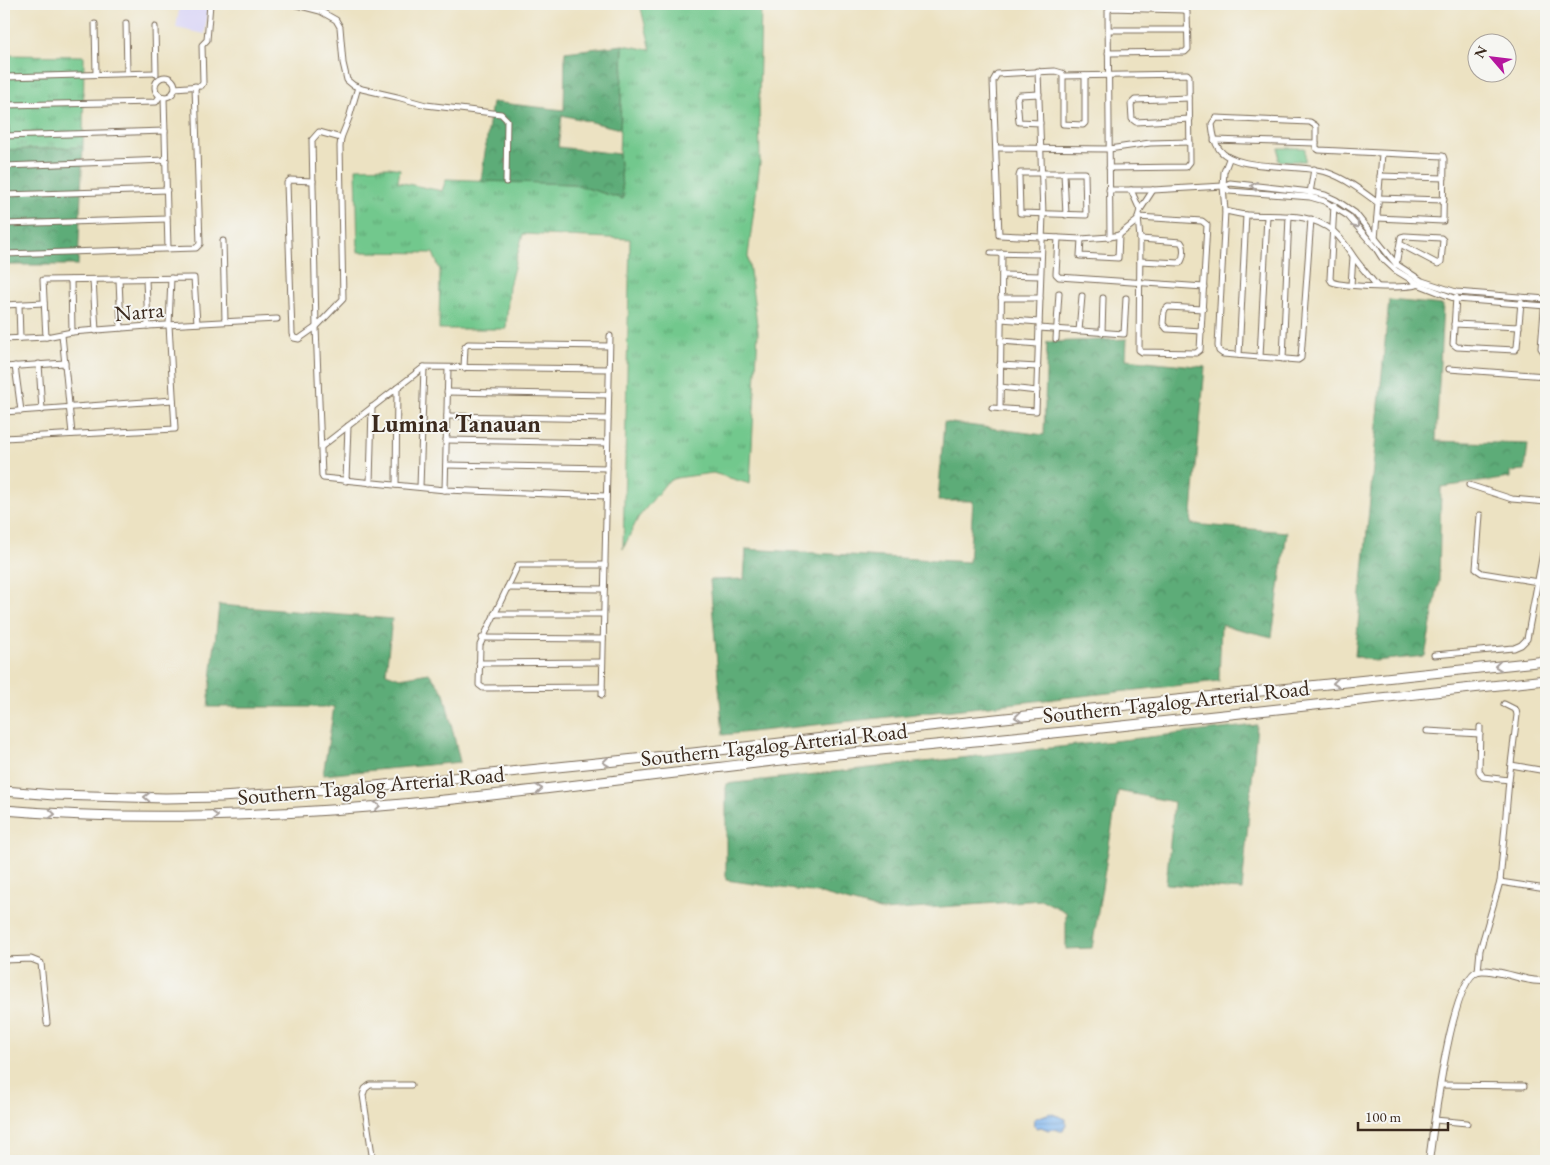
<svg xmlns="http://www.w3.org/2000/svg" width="1550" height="1165" font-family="'EB Garamond',serif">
<defs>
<pattern id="grass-tufts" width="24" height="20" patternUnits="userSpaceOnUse" patternTransform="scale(1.25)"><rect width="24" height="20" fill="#72c88d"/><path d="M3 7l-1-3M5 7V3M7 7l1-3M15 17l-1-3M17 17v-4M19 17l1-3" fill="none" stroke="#5fa373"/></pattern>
<pattern id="forest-crowns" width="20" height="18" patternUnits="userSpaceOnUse" patternTransform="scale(1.25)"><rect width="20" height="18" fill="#5dac78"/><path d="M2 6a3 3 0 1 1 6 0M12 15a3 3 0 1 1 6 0" fill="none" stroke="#4e8c62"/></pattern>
<pattern id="water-rules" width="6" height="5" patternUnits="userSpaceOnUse" patternTransform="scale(1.25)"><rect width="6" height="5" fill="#82b8f1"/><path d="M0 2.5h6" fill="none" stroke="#6c96c3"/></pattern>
</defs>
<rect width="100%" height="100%" fill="#f6f6f2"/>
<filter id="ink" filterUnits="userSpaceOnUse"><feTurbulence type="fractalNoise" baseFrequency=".02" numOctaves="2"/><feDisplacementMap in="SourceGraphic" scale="10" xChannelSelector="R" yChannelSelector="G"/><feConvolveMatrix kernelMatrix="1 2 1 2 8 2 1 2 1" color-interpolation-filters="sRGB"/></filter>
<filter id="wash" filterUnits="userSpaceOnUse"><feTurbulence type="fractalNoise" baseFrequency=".0096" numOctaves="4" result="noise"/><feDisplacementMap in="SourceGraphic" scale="20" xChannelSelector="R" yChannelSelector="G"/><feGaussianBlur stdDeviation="1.12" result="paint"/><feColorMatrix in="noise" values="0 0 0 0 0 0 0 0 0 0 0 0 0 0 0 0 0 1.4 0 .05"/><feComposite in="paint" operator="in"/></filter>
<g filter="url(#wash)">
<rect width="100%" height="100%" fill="#ece2c2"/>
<path fill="#dad6f7" d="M 180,4 L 208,4 L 205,34 L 176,28 Z"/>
<g fill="url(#grass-tufts)" stroke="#567956">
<path d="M 640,4 L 761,4 L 759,103 L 760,163 L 748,256 L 758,332 L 750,484 L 713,473 L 676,478 L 667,482 L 638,518 L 623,549 L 630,239 L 523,234 L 509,286 L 506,329 L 439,329 L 440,270 L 433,253 L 358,252 L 356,168 L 389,167 L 400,169 L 398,182 L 442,191 L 446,179 L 573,184 L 623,199 L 619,154 L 623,45 L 651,50 Z"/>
<path d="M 4,55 L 84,56 L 83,147 L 4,150 Z"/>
</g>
<g fill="url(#forest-crowns)" stroke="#4c6b4b">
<path d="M 623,45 L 620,129 L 562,115 L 558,147 L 619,154 L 623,199 L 573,184 L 481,181 L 492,102 L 564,110 L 565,52 Z"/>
<path d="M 83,147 L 78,265 L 4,265 L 4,150 Z"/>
<path d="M 1389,300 L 1443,305 L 1436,441 L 1528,444 L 1525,471 L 1510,472 L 1510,478 L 1441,487 L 1439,581 L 1425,656 L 1374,661 L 1355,656 Z"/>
<path d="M 1127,339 L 1126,359 L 1205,367 L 1191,524 L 1287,532 L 1272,637 L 1221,625 L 1219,681 L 723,735 L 710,580 L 744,579 L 746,549 L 969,562 L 973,501 L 938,501 L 944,422 L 1044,435 L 1047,342 Z"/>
<path d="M 219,605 L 392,619 L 386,673 L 400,678 L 429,673 L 444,693 L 460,762 L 323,775 L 334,707 L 208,707 Z"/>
<path d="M 1257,725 L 1242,890 L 1166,884 L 1174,802 L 1118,791 L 1092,948 L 1066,949 L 1066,912 L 1042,900 L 883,911 L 817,893 L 726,880 L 726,784 Z"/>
</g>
<path fill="#72c88d" stroke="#567956" d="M 1279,148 L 1305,148 L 1305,161 L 1278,161 Z"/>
<path fill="url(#water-rules)" stroke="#5e7188" d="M 1050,1113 L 1066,1119 L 1066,1125 L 1063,1131 L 1060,1131 L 1055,1129 L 1048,1130 L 1041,1127 L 1037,1128 C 1033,1126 1033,1123 1034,1119 Z"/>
</g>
<g filter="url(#ink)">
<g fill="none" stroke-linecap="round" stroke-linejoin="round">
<defs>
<g id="minor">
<path d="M 293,4 L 320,11 L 336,20 L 340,27 L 343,63 L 347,80 L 353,85 L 362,89 L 397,97 L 426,105 L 501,114 L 507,120 L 506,182"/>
<path d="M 126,23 L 127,73"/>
<path d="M 95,24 L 96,74"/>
<path d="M 155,27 L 156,74"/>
<path d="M 1108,30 L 1188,30"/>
<path d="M 1108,53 L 1185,52 L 1188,49 L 1187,12 L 1184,10 L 1110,8 L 1108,11 L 1110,237"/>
<path d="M 5,59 L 6,136"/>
<path d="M 1063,76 L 1063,124 L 1083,125 L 1085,123 L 1085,76"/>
<path d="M 5,77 L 155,73"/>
<circle cx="165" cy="87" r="10"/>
<path d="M 175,88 L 201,86 L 203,83 L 202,45 L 207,40 L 210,4"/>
<path d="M 1039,94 L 1020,95 L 1017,98 L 1019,122 L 1040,123"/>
<path d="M 164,97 L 168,249"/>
<path d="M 1189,98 L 1135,100 L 1131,104 L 1132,119 L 1136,122 L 1190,119"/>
<path d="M 5,105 L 156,102 L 160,96"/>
<path d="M 4,136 L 165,131"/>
<path d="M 341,138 L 319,132 L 312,140 L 316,327 L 322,476 L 323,478 L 445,490 L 606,496"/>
<path d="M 1214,140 L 1316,143"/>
<path d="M 996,148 L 1109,149 L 1150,143 L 1190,142"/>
<path d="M 1229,159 L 1224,172 L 1223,186 L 1225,211 L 1218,346 L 1219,351 L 1223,354 L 1298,360 L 1301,358 L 1311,219"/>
<path d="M 4,166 L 166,160"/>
<path d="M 1109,168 L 1186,167 L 1190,162 L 1189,76 L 1187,74 L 1063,76 L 1062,73 L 1055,71 L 997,74 L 993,81 L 999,235 L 1081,239 L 1110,237 L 1119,235 L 1138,220"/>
<path d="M 1020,173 L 1085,173 L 1086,215 L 1020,213 L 1019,176 Z"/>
<path d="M 1064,173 L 1066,215"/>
<path d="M 1380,176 L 1444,178"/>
<path d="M 313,181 L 290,180 L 287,183 L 292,334 L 294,338 L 299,339 L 316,327 L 343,299 L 340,146 L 341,138 L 349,118 L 358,87"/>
<path d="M 1223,186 L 1229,191 L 1310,197 L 1324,201 L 1348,216 L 1375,247 L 1382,258 L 1395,270 L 1420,285 L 1456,299 L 1546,306"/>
<path d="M 1109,190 L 1153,190 L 1223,186 L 1230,183 L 1311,192 L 1325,195 L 1336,200 L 1355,213 L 1396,264 L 1422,281 L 1456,292 L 1546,299"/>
<path d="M 1131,190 L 1140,210"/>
<path d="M 1310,193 L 1314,169"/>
<path d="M 4,195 L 167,190"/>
<path d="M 1378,198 L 1444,200"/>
<path d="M 1334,205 L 1330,279 L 1332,282 C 1345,287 1408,289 1420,284"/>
<path d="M 1225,211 C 1232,212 1240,215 1248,215 C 1277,217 1310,211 1334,232 C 1342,239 1347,247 1353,256 C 1360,266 1369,276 1377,286"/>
<path d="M 1138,217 L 1202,221 L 1207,225 L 1200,350 L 1196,353 L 1142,352 L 1139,350 L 1140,239 Z"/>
<path d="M 1138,217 L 1140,210 L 1153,190"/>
<path d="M 1377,218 L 1443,221 L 1444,159 L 1443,156 L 1319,150 L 1316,148 L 1316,126 L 1310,122 L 1216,118 L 1212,124 C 1213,133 1214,142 1219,149 C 1235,172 1299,163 1326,172 C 1345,178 1362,191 1378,203 L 1382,154"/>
<path d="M 4,224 L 167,219"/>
<path d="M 1058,238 L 1056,274 L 1059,277 L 1204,287"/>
<path d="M 1081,239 L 1080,256 L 1118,258 L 1119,235"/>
<path d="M 1375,239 L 1378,203"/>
<path d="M 223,241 L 225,321"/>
<path d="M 991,253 L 1041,254"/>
<path d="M 4,254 L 196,248 L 200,244 L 195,86"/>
<path d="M 1140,261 L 1180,263 C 1184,258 1185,247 1181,242 L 1140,239"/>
<path d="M 1396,265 L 1401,237 L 1405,236 L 1441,238 L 1443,240 L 1441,262 L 1438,264 L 1400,244"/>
<path d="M 1002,275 L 1040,276"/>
<path d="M 119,279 L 121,328"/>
<path d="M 71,280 L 72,332"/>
<path d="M 93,280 L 96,331"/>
<path d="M 146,280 L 148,326"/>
<path d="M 1351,285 L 1353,257"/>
<path d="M 1456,297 L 1453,344 L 1457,347 L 1515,350 L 1517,347 L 1521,302"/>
<path d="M 1001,298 L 1040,298"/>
<path d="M 1545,298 L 1541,348 L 1543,351 L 1546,351"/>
<path d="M 4,305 L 44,303"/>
<path d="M 19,305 L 20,338"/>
<path d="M 1001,319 L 1039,322"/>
<path d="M 1454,324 L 1519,327"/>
<path d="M 1039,328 L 1124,334 L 1126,298"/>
<path d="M 1079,331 L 1082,296"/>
<path d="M 1202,331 L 1167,329 L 1163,324 L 1164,311 L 1168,307 L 1203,309"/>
<path d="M 1102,333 L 1103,298"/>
<path d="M 62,335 L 72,434"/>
<path d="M 46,337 L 43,280 L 194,278 L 197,323"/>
<path d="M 4,339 L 46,337 L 72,332 L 148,326 L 277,319"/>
<path d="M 1056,339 L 1059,293"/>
<path d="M 1001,341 L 1038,344"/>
<path d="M 1239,355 L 1246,215"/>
<path d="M 1260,357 L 1267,216"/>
<path d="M 1283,359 L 1289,216"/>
<path d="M 39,364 L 42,410"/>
<path d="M 1000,365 L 1038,367"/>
<path d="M 15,366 L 21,411"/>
<path d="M 4,367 L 65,363"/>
<path d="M 464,368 L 465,347 L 468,344 L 609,346"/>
<path d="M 1449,369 L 1546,376"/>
<path d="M 1000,387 L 1037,391"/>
<path d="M 447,392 L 608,395"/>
<path d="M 992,408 L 1036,411 L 1043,214 L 1038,71"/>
<path d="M 1000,409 L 1002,253"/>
<path d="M 4,412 L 173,400"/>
<path d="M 447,416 L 608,419"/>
<path d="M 4,438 L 175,429 L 169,325 L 171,278"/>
<path d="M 446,440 L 607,443"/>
<path d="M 321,447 L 424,367 L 609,369"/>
<path d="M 446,465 L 607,468"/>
<path d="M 346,481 L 348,426"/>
<path d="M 370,483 L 372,407"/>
<path d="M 396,485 L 397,388"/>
<path d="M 1469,485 L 1512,499 L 1546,502"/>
<path d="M 420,487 L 424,367"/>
<path d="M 445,490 L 448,368"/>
<path d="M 1480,515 L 1476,569 L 1482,573 L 1538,582"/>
<path d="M 507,588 L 604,589"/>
<path d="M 494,614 L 603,614"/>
<path d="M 482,638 L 603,639"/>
<path d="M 1434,655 L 1514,648 L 1521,645 L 1527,639 L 1546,537"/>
<path d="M 479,663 L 602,662"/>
<path d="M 602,687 L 483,688 L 479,685 L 480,645 L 518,565 L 605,565"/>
<path d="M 602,695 L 610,336"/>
<path d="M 1480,727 L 1479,771 L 1483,777 L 1509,780"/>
<path d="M 1427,731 L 1480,734"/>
<path d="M 1511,765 L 1546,771"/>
<path d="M 1500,882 L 1546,889"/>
<path d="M 4,960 L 31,959 L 41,963 L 47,1023"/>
<path d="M 1478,971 L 1480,950 L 1500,882 L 1509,780 L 1517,715 L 1516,710 L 1504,704"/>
<path d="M 1440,1085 L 1524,1086"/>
<path d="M 1435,1120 L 1467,1123"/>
<path d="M 373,1161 L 363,1095 L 365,1089 L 370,1085 L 411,1085"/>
</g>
<path id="tertiary" d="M 1429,1161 C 1433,1132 1451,979 1478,971 C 1490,968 1518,978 1531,980 C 1536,981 1541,981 1546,981"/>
<g id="motorway">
<path d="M 4,791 L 54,795 L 165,798 L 221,797 L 356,788 L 693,753 L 901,729 L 1546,661"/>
<path d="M 4,810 C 256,832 507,793 756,763 C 839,753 922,747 1004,738 C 1185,720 1366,700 1546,680"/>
</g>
</defs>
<use href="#minor" stroke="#796a57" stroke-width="7"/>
<use href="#tertiary" stroke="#796a57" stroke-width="8"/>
<use href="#motorway" stroke="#796a57" stroke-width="11"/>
<use href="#minor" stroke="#fff" stroke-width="5"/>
<use href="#tertiary" stroke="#fff" stroke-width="6"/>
<use href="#motorway" stroke="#fff" stroke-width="9"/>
</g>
<defs><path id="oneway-chevron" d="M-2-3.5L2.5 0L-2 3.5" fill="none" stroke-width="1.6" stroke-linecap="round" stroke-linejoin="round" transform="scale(1.25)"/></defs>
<g stroke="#a79f9a">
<use href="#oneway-chevron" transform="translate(1254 186) rotate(-173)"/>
<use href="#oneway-chevron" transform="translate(1356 225) rotate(50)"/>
<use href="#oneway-chevron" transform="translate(1498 666) rotate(174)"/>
<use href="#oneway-chevron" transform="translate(1336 683) rotate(174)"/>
<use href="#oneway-chevron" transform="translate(1018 717) rotate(174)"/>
<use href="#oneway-chevron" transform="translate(606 762) rotate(174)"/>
<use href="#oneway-chevron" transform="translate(539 789) rotate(-6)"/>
<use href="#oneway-chevron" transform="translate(147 797) rotate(-179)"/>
<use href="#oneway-chevron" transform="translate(377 806) rotate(-5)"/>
<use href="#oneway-chevron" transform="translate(52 814) rotate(3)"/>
<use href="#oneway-chevron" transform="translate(215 816) rotate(-1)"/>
</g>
</g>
<g text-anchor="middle" stroke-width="4" stroke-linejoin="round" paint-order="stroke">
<g font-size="22" fill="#3b2a1e" stroke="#f6f6f2">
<text transform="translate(139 311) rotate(-5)" y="8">Narra</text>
<text transform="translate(1176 701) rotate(-6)" y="8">Southern Tagalog Arterial Road</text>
<text transform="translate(774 744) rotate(-6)" y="8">Southern Tagalog Arterial Road</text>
<text transform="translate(371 785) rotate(-5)" y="8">Southern Tagalog Arterial Road</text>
</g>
<g font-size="24" font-weight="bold" fill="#3b2a1e" stroke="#f6f6f2">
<text x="456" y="432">Lumina Tanauan</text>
</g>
</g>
<rect width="1550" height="1165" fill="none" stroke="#f6f6f2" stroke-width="20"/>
<g transform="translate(1492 58) rotate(298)"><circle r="24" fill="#f6f6f2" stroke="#aba49d"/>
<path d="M0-4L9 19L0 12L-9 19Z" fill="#b5179e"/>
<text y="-8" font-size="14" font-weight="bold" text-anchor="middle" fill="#3b2a1e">N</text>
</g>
<path d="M1358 1122v8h90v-8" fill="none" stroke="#3b2a1e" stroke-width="2.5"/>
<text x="1365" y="1122" font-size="15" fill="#3b2a1e" stroke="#f6f6f2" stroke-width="4" paint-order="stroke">100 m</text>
</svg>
